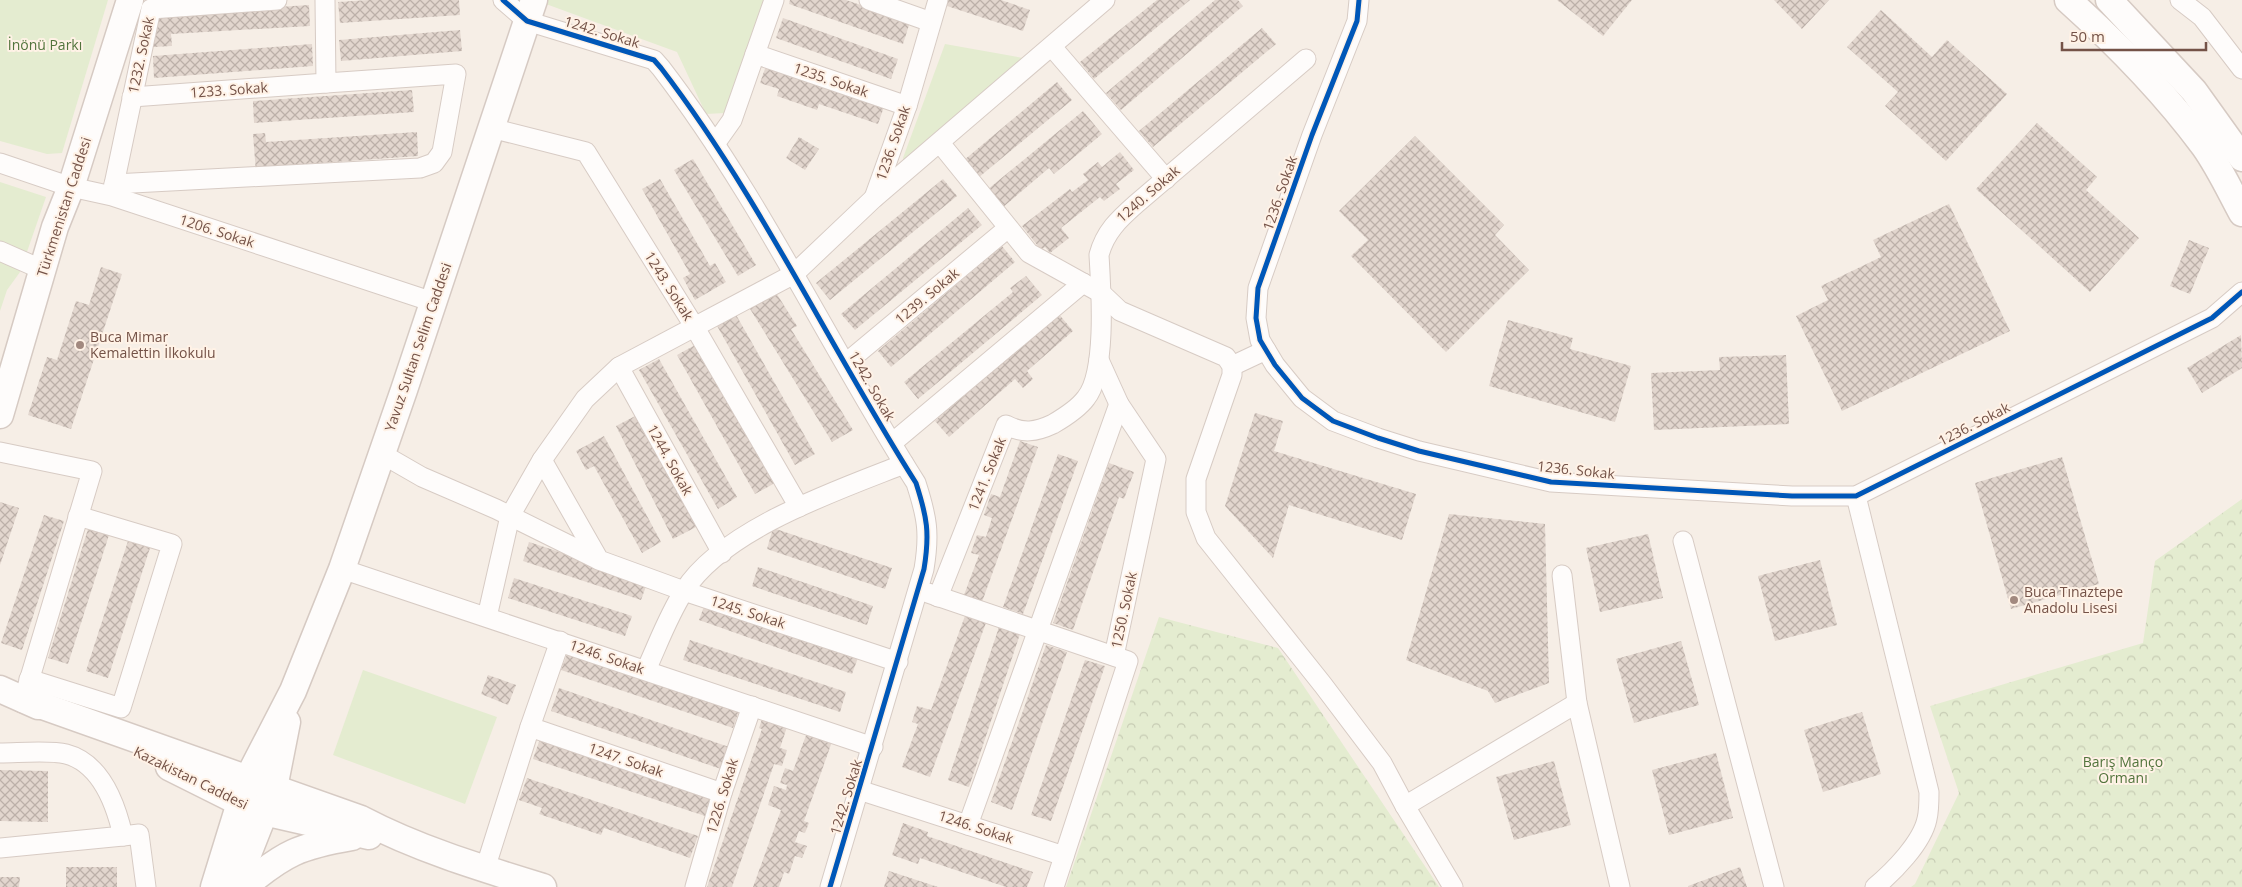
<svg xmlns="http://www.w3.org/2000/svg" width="2242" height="887" font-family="'Open Sans',sans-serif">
<defs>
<pattern id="forest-crowns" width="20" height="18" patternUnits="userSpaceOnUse" patternTransform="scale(1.25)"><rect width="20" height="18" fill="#e4ecd0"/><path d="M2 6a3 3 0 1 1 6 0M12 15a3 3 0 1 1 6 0" fill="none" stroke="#c7ccb4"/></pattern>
<pattern id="building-cross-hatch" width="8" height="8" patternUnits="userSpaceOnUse" patternTransform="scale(1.25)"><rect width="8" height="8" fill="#e2d6ce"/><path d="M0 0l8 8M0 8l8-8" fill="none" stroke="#bcb0a9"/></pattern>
</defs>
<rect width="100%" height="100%" fill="#f6eee6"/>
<g fill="#e4ecd0">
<path d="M 0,0 L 108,0 L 62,153 L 47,154 L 0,141 Z"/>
<path d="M 535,0 L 766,0 L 725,113 L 706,114 L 677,52 Z"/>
<path d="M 945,44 L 1023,58 L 904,164 L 903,158 Z"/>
<path d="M 0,182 L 46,197 L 20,272 L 7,290 L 0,311 Z"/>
<path d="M 363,670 L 497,717 L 465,804 L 333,755 Z"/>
</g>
<g fill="url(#forest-crowns)">
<path d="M 2242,499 L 2242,887 L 1911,887 L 1915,884 L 1959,793 L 1930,706 L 2143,643 L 2155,561 Z"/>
<path d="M 1159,617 L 1278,648 L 1439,887 L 1066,887 Z"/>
</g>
<g fill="url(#building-cross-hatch)">
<path d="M 369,0 L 459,0 L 460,15 L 340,23 L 338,2 Z"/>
<path d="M 790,0 L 846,0 L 910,22 L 903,44 L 789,4 Z"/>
<path d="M 946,0 L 1001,0 L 1030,10 L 1023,31 L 944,5 Z"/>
<path d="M 1157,0 L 1190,0 L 1094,79 L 1080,62 Z"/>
<path d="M 1215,0 L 1238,0 L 1243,6 L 1121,110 L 1106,93 Z"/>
<path d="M 1557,0 L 1632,0 L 1603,36 Z"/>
<path d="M 1774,0 L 1829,0 L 1802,29 Z"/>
<path d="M 309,5 L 310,26 L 171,34 L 172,46 L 153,47 L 151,15 Z"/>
<path d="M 1881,10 L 1932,57 L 1947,40 L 2007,94 L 1946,161 L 1885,106 L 1898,92 L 1847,47 Z"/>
<path d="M 783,18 L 898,59 L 891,79 L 776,38 Z"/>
<path d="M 1262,28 L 1276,44 L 1153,147 L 1139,131 Z"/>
<path d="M 460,30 L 462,51 L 341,61 L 339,40 Z"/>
<path d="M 312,44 L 313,66 L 154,78 L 153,56 Z"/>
<path d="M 767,63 L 885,104 L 878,124 L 819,104 L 817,110 L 777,96 L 779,89 L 760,83 Z"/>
<path d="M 1057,82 L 1072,100 L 978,178 L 963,161 Z"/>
<path d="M 412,90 L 414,112 L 254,123 L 253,101 Z"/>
<path d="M 1083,111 L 1102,134 L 1054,174 L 1049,168 L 1002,208 L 987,190 Z"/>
<path d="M 2037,123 L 2097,177 L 2086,190 L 2139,238 L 2090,292 L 1976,189 Z"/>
<path d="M 417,132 L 418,156 L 278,166 L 278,171 L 256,173 L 253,134 L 265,133 L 266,142 Z"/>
<path d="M 1415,136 L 1504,225 L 1495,235 L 1529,270 L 1446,352 L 1351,256 L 1368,240 L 1339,211 Z"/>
<path d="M 799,137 L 819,149 L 805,170 L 786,158 Z"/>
<path d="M 1120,152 L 1134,170 L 1116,184 L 1120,189 L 1104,201 L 1100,197 L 1061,228 L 1069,238 L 1050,253 L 1045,247 L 1041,250 L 1022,226 L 1070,189 L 1072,192 L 1088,180 L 1083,174 L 1098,162 L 1102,167 Z"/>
<path d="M 693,159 L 756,265 L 738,276 L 674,170 Z"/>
<path d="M 660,179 L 710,266 L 715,263 L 726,282 L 695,300 L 683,278 L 690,274 L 642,189 Z"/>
<path d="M 943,179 L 957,196 L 830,300 L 816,283 Z"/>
<path d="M 1949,204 L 2010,331 L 1842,411 L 1796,316 L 1828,300 L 1821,286 L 1881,257 L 1873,240 Z"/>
<path d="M 968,208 L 982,225 L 855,330 L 841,314 Z"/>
<path d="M 2189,240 L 2209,248 L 2190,294 L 2170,286 Z"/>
<path d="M 1002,246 L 1015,262 L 891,367 L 878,351 Z"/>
<path d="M 101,267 L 122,274 L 71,429 L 28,415 L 47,357 L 57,360 L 76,301 L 89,305 Z"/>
<path d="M 1026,276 L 1042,295 L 918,399 L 904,382 L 1013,292 L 1010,288 Z"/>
<path d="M 773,288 L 797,326 L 791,329 L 853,430 L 832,442 L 747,304 Z"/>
<path d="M 735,313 L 815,454 L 795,465 L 716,324 Z"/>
<path d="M 1058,313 L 1073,331 L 1027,371 L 1033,379 L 1023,388 L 1015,379 L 949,437 L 935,421 Z"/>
<path d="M 1508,320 L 1573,338 L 1570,349 L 1631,366 L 1615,422 L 1489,386 Z"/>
<path d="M 2241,335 L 2242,368 L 2202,393 L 2187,368 Z"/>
<path d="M 697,344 L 775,483 L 755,494 L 677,355 Z"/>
<path d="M 1786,355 L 1789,424 L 1654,430 L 1651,373 L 1720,370 L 1719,357 Z"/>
<path d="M 659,359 L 737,497 L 718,509 L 639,370 Z"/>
<path d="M 641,413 L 698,526 L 673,539 L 616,426 Z"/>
<path d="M 1255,413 L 1283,421 L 1274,451 L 1416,494 L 1402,540 L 1289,505 L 1273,558 L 1225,506 Z"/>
<path d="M 604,436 L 661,542 L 642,553 L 594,466 L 586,470 L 576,451 Z"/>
<path d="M 1020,441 L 1038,447 L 982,602 L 964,595 L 979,555 L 971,553 L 977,535 L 986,537 L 992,518 L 984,515 L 991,494 L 1000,497 Z"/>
<path d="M 1058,454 L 1078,461 L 1023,614 L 1003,607 Z"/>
<path d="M 2062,457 L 2099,584 L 2011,609 L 1975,483 Z"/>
<path d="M 1109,463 L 1134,472 L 1124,499 L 1119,497 L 1073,630 L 1053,623 Z"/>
<path d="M 0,502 L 19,508 L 0,565 Z"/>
<path d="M 1449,514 L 1545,524 L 1549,683 L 1495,703 L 1488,691 L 1406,660 Z"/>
<path d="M 44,515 L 64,521 L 22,650 L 1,643 Z"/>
<path d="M 773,528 L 892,568 L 885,589 L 767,549 Z"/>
<path d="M 88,529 L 109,535 L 68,664 L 48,658 Z"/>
<path d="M 1648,534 L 1663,598 L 1600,612 L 1586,548 Z"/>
<path d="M 128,541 L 150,548 L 108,678 L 86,671 Z"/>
<path d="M 529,542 L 648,581 L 641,600 L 523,561 Z"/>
<path d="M 1820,560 L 1837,625 L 1775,641 L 1758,576 Z"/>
<path d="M 758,567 L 873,606 L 867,625 L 752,586 Z"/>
<path d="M 514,578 L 632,616 L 625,636 L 508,598 Z"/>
<path d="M 706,601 L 859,655 L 852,674 L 699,620 Z"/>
<path d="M 966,613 L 987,620 L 930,777 L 902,767 L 918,724 L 912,722 L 917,706 L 931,710 Z"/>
<path d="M 1000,624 L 1021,631 L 969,787 L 948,780 Z"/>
<path d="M 690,640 L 846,692 L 840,712 L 683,660 Z"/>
<path d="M 1681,641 L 1699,705 L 1634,723 L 1616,659 Z"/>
<path d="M 1046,645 L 1067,652 L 1012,810 L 991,802 Z"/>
<path d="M 569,649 L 740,707 L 733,728 L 561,670 Z"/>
<path d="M 1085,660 L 1105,666 L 1051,821 L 1031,815 Z"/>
<path d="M 488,675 L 516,685 L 508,705 L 481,694 Z"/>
<path d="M 559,688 L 729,747 L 721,769 L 551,711 Z"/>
<path d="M 1862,712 L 1881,774 L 1823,792 L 1804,730 Z"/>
<path d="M 763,716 L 788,724 L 780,748 L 787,750 L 782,766 L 774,764 L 732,887 L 707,887 L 762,729 L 759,728 Z"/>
<path d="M 809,727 L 834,736 L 804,821 L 809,823 L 805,833 L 799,831 L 795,842 L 807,846 L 802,858 L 795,856 L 789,874 L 784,872 L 779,887 L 753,887 L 781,810 L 768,805 L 774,786 L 786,790 L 787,785 L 780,783 L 785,768 L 793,771 Z"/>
<path d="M 541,736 L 712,794 L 705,816 L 533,759 Z"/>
<path d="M 1716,753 L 1733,818 L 1669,835 L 1652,770 Z"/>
<path d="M 1554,761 L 1571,825 L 1514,840 L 1496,777 Z"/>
<path d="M 0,770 L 48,771 L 48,822 L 0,821 Z"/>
<path d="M 527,778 L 698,836 L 690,858 L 604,828 L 601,835 L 539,814 L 542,808 L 519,800 Z"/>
<path d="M 903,823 L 928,832 L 927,836 L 1033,872 L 1027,887 L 1006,887 L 920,858 L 918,864 L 892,855 Z"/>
<rect x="66" y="867" width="51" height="20"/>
<path d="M 1740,867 L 1747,887 L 1688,887 L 1688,886 Z"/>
<path d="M 889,871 L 938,887 L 884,887 Z"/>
<path d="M 0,877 L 20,877 L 19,887 L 0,887 Z"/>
</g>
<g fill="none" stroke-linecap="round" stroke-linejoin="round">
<defs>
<g id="street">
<path d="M 503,0 L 527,21 L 654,60 L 661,68 C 760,197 829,346 916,483 C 927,517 930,533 924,569 L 830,887"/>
<path d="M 869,0 L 931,22"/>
<path d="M 1359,0 L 1357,21 L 1312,135 L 1258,288 L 1256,318 L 1260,340 L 1275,365 L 1302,398 L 1333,421 L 1378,438 L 1419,451 L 1551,482 L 1792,496 L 1856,496 L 2212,318 L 2242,292"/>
<path d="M 2180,0 L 2202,17 L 2242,69"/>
<path d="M 1052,47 L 1166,179"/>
<path d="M 755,54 L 907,106"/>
<path d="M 132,97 L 326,83 L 325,0"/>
<path d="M 491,128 L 586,152 L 694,326 L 799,507"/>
<path d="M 940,143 L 1029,253 L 1101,293 L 1120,311 L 1226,357 L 1232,366 L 1232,375 L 1196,479 L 1196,512 L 1206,538 L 1323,685 L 1382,763 L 1405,806 L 1453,887"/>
<path d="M 715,144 L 732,120 L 774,0"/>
<path d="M 0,163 L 71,187 L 112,196 L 433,302"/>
<path d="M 114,184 L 420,168 L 434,163 L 442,152 L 456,74 L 326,83"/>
<path d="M 112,194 L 151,9 L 277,0"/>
<path d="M 874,198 L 907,106 L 938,0"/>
<path d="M 0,251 L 43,270"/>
<path d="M 1099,360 L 1119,404 L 1156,459 L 1114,656"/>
<path d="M 846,363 L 1008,228"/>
<path d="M 1232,366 L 1266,350"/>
<path d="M 619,367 L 722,553"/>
<path d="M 892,443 L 1083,283"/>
<path d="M 0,452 L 92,471 L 26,691"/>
<path d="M 382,454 L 422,477 L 496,509 L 599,560"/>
<path d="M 542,460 L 599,560 L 684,591 L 898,662"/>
<path d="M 1856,496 L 1929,792 C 1929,801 1929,811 1927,819 C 1922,843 1893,872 1875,887"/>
<path d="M 1683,541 L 1774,887"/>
<path d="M 342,569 L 873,747"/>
<path d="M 1562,575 L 1577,703"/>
<path d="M 928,593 L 1128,661 L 1054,887"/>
<path d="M 938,597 L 1006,425 C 1023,434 1036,432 1053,424 C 1065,417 1078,409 1086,398 C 1107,372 1101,289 1099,255 C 1105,232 1119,219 1136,204 L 1306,59"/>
<path d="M 487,617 L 510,516 L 542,460 L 585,399 L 619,367 L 794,274 L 873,199 L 1105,0"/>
<path d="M 646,670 C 658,644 668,616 684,591 C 723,529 838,490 904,464"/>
<path d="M 29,679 L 121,708 L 172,544 L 78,516"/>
<path d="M 530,727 L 722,793"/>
<path d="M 0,753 C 18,753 50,750 66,754 C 101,763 116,805 123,836 L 0,848"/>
<path d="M 859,790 L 1064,856"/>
<path d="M 1405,806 L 1577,703 L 1620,887"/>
<path d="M 968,825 L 1119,404"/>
<path d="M 123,836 L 139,834 L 146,887"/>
<path d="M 485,869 L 530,727 L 560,641"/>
<path d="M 695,887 L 722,793 L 752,706"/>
</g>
<g id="secondary">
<path d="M 2068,0 C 2118,45 2164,92 2204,146 C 2219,167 2230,191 2242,213"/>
<path d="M 2109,0 L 2194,91 L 2242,158"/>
<path d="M 0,415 L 55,227 L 71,187 L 130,0"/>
<path d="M 0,689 L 38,706"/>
<path d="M 23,699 L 361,819 C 418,849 481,868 543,887"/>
<path d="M 169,767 L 239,802 L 264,812 L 369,836"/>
<path d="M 214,887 L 247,780 L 293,691 L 342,569 L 404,390 L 534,0"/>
<path d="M 235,887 L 274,788 L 287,722"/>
<path d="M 244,887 C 284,853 300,846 352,837"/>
</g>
</defs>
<use href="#street" stroke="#d7cbc4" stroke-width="21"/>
<use href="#secondary" stroke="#d6cac3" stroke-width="29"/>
<use href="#street" stroke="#fefcfb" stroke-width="19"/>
<use href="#secondary" stroke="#fefcfb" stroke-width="26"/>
<defs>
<g id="cycleway">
<path d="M 503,0 L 527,21 L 654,60 L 661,68 C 760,197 829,346 916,483 C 927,517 930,533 924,569 L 830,887"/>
<path d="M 1359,0 L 1357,21 L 1312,135 L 1258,288 L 1256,318 L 1260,340 L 1275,365 L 1302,398 L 1333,421 L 1378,438 L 1419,451 L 1551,482 L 1792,496 L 1856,496 L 2212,318 L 2242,292"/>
</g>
</defs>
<use href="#cycleway" stroke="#fff2e6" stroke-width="8"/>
<use href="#cycleway" stroke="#0057b8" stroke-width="5"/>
</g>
<g fill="#a2897f" stroke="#fff2e6" stroke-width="2">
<circle cx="80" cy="345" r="5"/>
<circle cx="2014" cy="600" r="5"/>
</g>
<g text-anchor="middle" stroke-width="4" stroke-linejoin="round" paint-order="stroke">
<g font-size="14" fill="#745247" stroke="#fff2e6">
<text transform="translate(602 32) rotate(17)" y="5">1242. Sokak</text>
<text transform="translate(141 55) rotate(-78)" y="5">1232. Sokak</text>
<text transform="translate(831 80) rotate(19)" y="5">1235. Sokak</text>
<text transform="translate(229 90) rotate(-4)" y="5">1233. Sokak</text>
<text transform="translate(893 143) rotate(-71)" y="5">1236. Sokak</text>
<text transform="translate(1280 193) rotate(-71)" y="5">1236. Sokak</text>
<text transform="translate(1148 194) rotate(-41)" y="5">1240. Sokak</text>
<text transform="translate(64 207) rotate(-72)" y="5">Türkmenistan Caddesi</text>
<text transform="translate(217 231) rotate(18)" y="5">1206. Sokak</text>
<text transform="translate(669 286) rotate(58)" y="5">1243. Sokak</text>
<text transform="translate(927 296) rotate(-40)" y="5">1239. Sokak</text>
<text transform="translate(418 347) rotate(-71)" y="5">Yavuz Sultan Selim Caddesi</text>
<text transform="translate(872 386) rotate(60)" y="5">1242. Sokak</text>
<text transform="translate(1974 424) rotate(-27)" y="5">1236. Sokak</text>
<text transform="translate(670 460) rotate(61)" y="5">1244. Sokak</text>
<text transform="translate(1576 470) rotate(6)" y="5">1236. Sokak</text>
<text transform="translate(987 474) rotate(-68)" y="5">1241. Sokak</text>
<text transform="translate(1124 610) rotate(-78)" y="5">1250. Sokak</text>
<text transform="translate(748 612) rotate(18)" y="5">1245. Sokak</text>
<text transform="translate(607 657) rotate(19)" y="5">1246. Sokak</text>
<text transform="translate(626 760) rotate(19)" y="5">1247. Sokak</text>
<text transform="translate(191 778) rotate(26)" y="5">Kazakistan Caddesi</text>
<text transform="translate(722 796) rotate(-73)" y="5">1226. Sokak</text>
<text transform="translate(846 797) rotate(-73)" y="5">1242. Sokak</text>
<text transform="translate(976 827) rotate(18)" y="5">1246. Sokak</text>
</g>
<g font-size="14" fill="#52743c" stroke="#fff2e6">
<text x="45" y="50">İnönü Parkı</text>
<text x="2123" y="767">Barış Manço<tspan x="2123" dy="16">Ormanı</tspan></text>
</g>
<g font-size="14" fill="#745247" stroke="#fff2e6" text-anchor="start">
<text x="90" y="342">Buca Mimar<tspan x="90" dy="16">Kemalettin İlkokulu</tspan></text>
<text x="2024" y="597">Buca Tınaztepe<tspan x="2024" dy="16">Anadolu Lisesi</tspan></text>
</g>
</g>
<path d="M2062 42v8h144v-8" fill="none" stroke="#745247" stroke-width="2.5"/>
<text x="2070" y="42" font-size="15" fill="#745247" stroke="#fff2e6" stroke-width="4" paint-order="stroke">50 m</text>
</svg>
